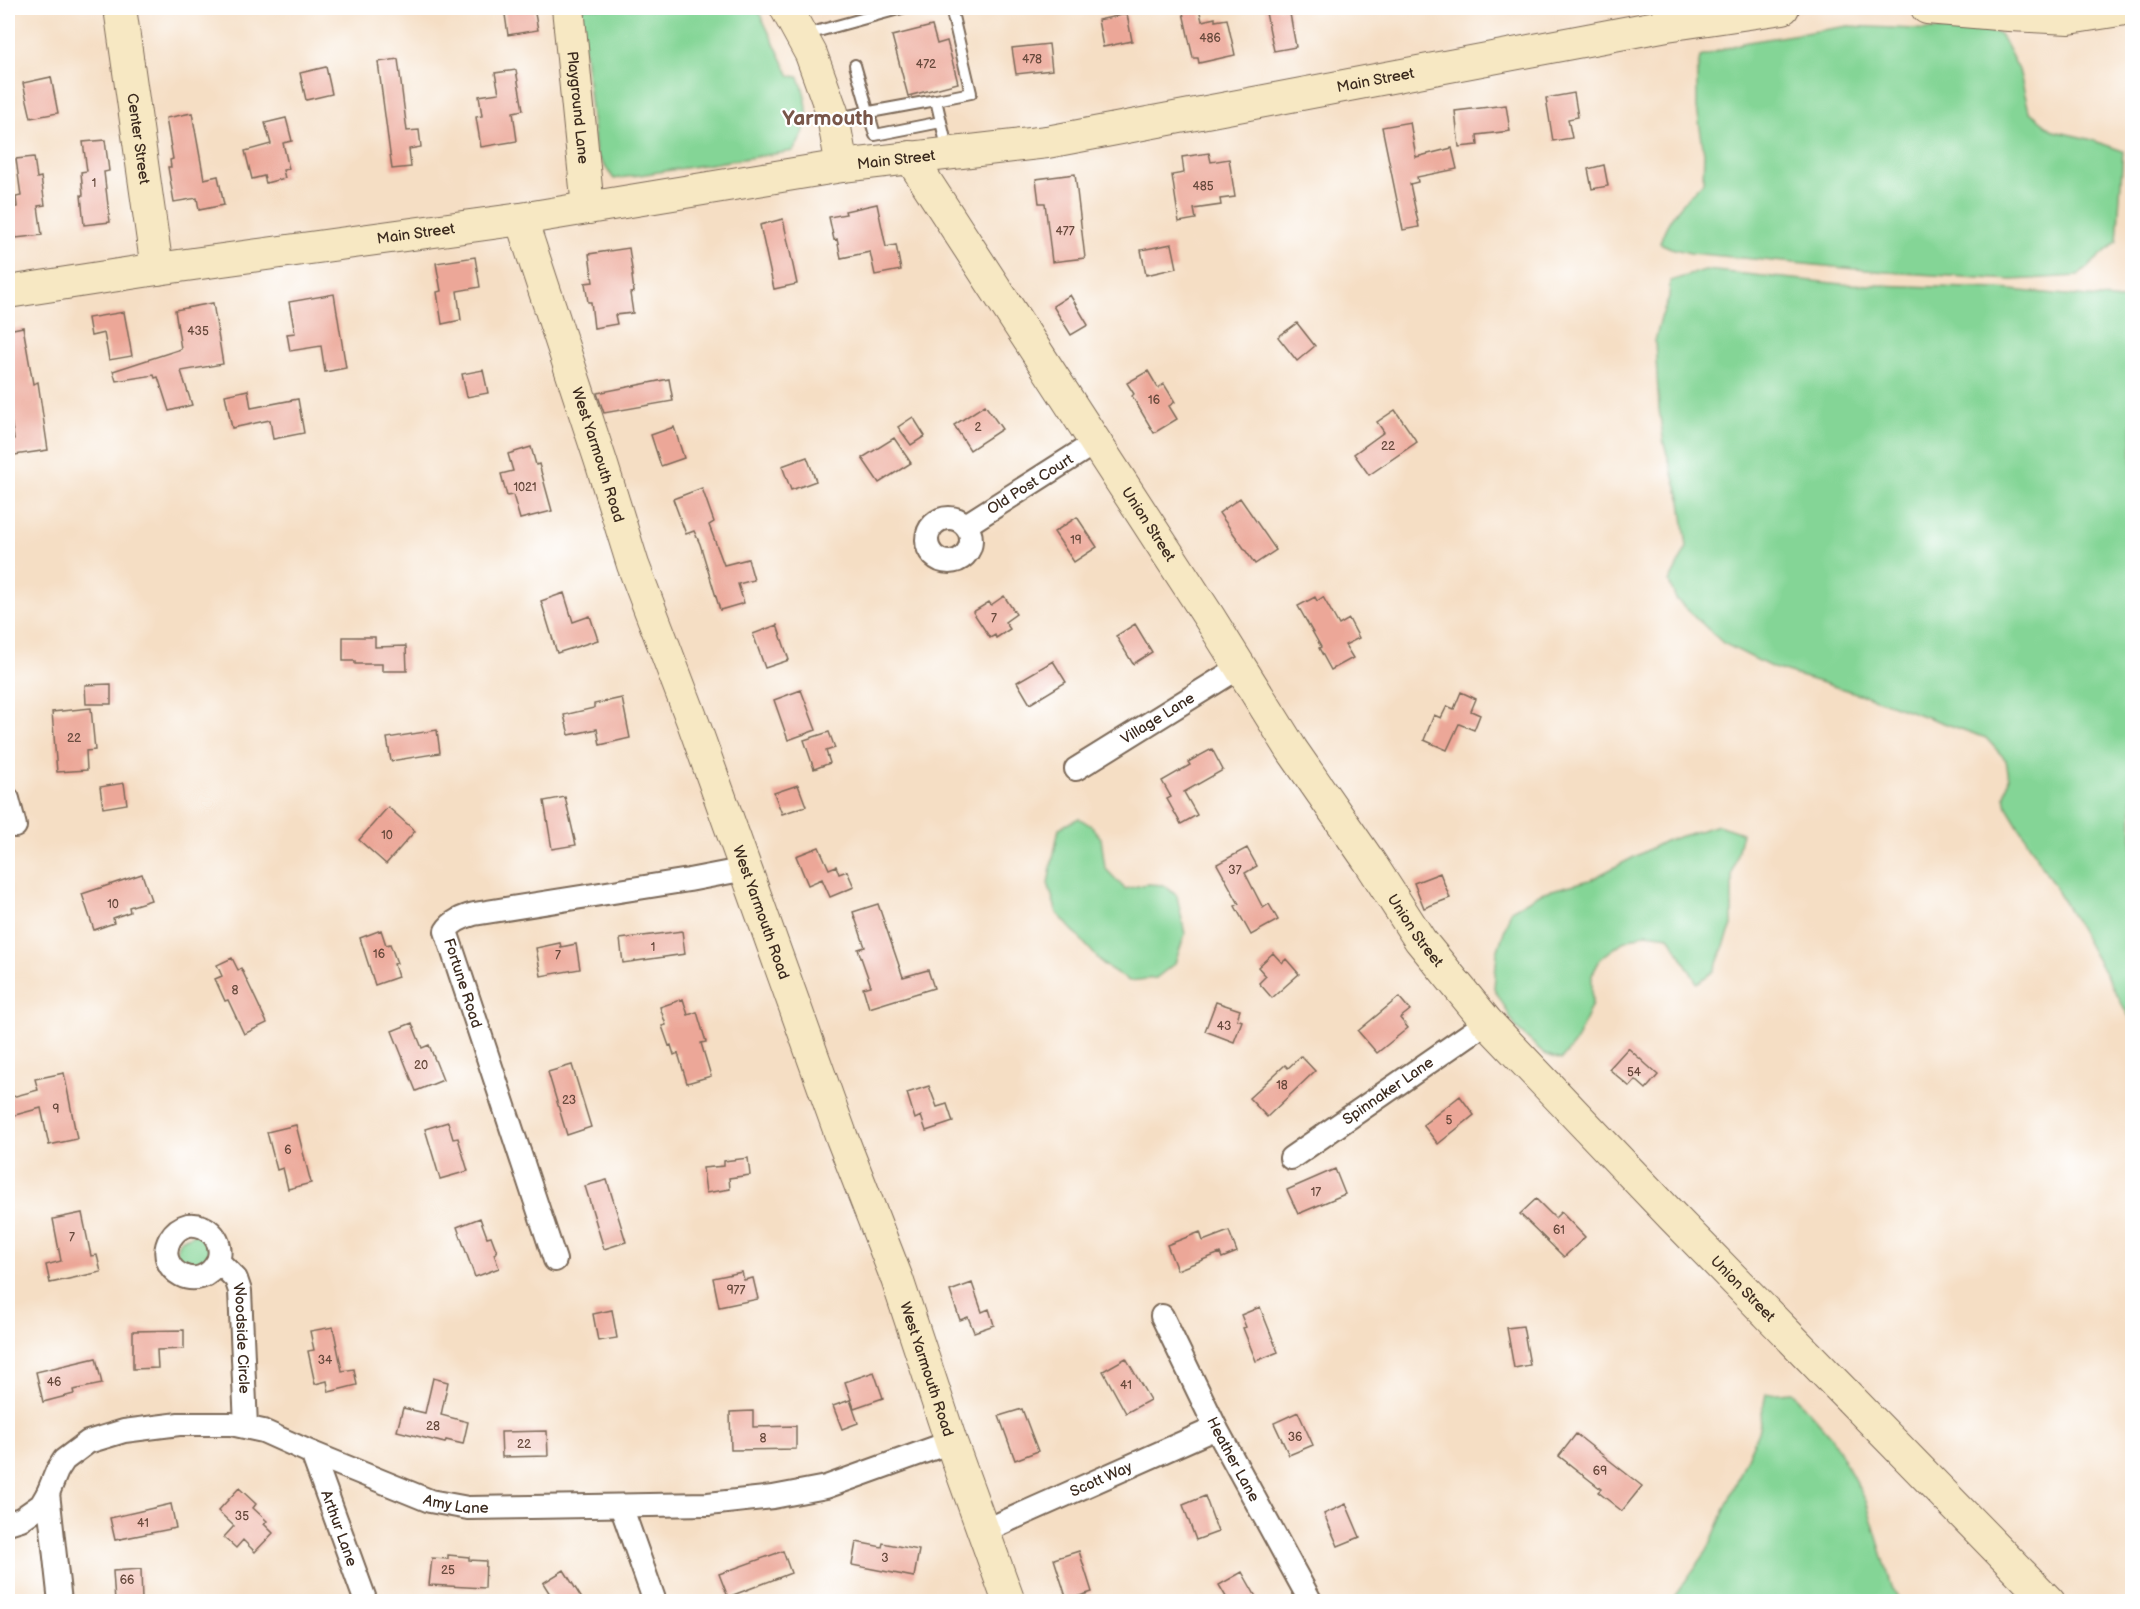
<svg xmlns="http://www.w3.org/2000/svg" width="2140" height="1609" font-family="'Balsamiq Sans',sans-serif">
  <rect width="100%" height="100%" fill="#fff"/>
  <filter id="ink" filterUnits="userSpaceOnUse"><feTurbulence type="fractalNoise" baseFrequency=".0167" numOctaves="2"/><feDisplacementMap in="SourceGraphic" scale="12" xChannelSelector="R" yChannelSelector="G"/><feConvolveMatrix kernelMatrix="1 2 1 2 8 2 1 2 1" color-interpolation-filters="sRGB"/></filter>
  <filter id="wash" filterUnits="userSpaceOnUse"><feTurbulence type="fractalNoise" baseFrequency=".008" numOctaves="4" result="noise"/><feDisplacementMap in="SourceGraphic" scale="24" xChannelSelector="R" yChannelSelector="G"/><feGaussianBlur stdDeviation="1.35" result="paint"/><feColorMatrix in="noise" values="0 0 0 0 0 0 0 0 0 0 0 0 0 0 0 0 0 1.4 0 .05"/><feComposite in="paint" operator="in"/></filter>
  <g filter="url(#wash)">
    <rect width="100%" height="100%" fill="#f5dec4"/>
    <path fill="#84d596" stroke="#60805a" stroke-width="1.5" d="M580 8H757L790 76 799 77C810 106 812 124 793 151L614 179 596 154Z
      M1848 26 1935 30 1976 29 2000 34 2019 70 2029 111 2054 131 2089 139 2123 151 2117 241 2078 276 2012 280 1887 272 1690 253 1671 248 1660 243C1667 217 1684 201 1703 182L1704 153 1697 108V75L1700 57 1742 43Z
      M1705 270 1842 284 2000 289 2132 301V1022L2076 922 2007 807 2005 796 2009 778 2006 760 1986 738 1876 699 1773 668 1723 643 1676 599 1669 582 1687 547 1681 501 1664 444 1659 409 1655 341 1661 318 1669 298 1670 281Z
      M1079 818 1091 826 1101 838 1105 868 1125 889 1147 884 1164 885 1177 896 1185 934 1175 963 1156 978 1129 981 1104 965 1057 913 1048 883 1059 828Z
      M1718 825 1742 833 1732 875V925L1714 971 1697 983 1669 936 1646 933 1623 942 1601 958 1592 975V1004L1575 1043 1561 1060 1545 1054 1517 1029 1494 988 1497 953 1511 910 1541 893 1590 880 1665 841Z
      M195 1234 210 1244 209 1261 193 1270 178 1261C176 1241 176 1241 195 1234Z
      M1792 1392 1830 1435 1866 1501 1893 1590 1899 1601H1671L1707 1551 1758 1432 1766 1394Z"/>
    <g id="blocks">
      <path fill="#eca798" d="M504 8H534L538 30 508 35Z
        M1182 8H1199L1202 21 1215 18V21L1227 19 1235 55 1199 63 1198 58H1193Z
        M1265 8H1289L1296 47 1274 51Z
        M1127 14 1132 41 1103 47 1098 20Z
        M932 26 937 44 947 41 958 83 908 96 892 36Z
        M1049 44 1052 70 1016 74 1012 48Z
        M398 59 407 131 419 130 421 147 409 149 411 167 392 169 378 62Z
        M326 67 332 94 306 100 300 73Z
        M516 70 523 110 513 112 517 141 481 147 476 117 482 116 479 96 499 93 495 73Z
        M51 77 58 113 31 118 23 83Z
        M1574 93 1578 117 1568 119 1572 138 1553 141 1546 98Z
        M1506 105 1510 131 1477 135 1478 145 1459 147 1455 111Z
        M192 113 204 179 218 176 224 205 199 210 197 198 174 202 168 167H171L170 160 173 159 166 118Z
        M286 118 292 141 283 143 289 169 283 170 285 178 266 183 264 176 252 179 245 151 271 144 265 123Z
        M1410 122 1416 157 1452 148 1457 169 1417 177 1418 182 1410 184 1419 227 1403 230 1382 127Z
        M105 140 109 171 104 172 110 222 84 225 81 195H83L81 172 87 171 83 142Z
        M1209 153 1211 162 1229 159 1235 197 1220 199 1221 205 1194 209 1196 219 1179 222 1172 175 1184 173 1182 157Z
        M34 157 37 178 41 177 45 205 38 206 42 235 16 238 12 208 17 207 16 197 21 196 16 159Z
        M1604 165 1608 186 1592 189 1588 169Z
        M1075 174 1085 258 1052 262 1045 203H1039L1036 179Z
        M877 204 886 247 896 245 901 270 875 275 870 252 841 258 837 239 834 240 829 217 846 214 845 211Z
        M783 219 797 284 774 289 760 225Z
        M1172 244 1177 268 1146 275 1141 250Z
        M629 248 633 276H632L634 292 630 293 633 313 615 315 617 324 594 328 591 302H588L585 283 593 282 589 254Z
        M475 257 480 287 457 291 461 320 442 324 437 292 441 291 436 263Z
        M334 294 346 368 325 372 321 346 290 351 287 334 295 333 289 302Z
        M1070 295 1088 325 1071 335 1053 306Z
        M213 303 223 364 181 371 192 405 169 411 158 377 155 378 154 375 116 381 113 371 181 349 175 310Z
        M124 312 132 356 109 360 104 333 91 336 88 318Z
        M1297 323 1315 346 1297 361 1278 337Z
        M23 327 33 384 38 382 48 450 8 456V440L14 439 8 401V330Z
        M483 370 488 393 467 397 462 374Z
        M1148 371 1158 388 1164 384 1175 402 1169 406 1177 419 1154 433 1132 396 1134 394 1127 383Z
        M669 379 673 401 604 413 597 393Z
        M248 390 251 408 298 399 304 433 273 439 270 420 232 428 225 395Z
        M985 405 1002 429 970 450 954 425Z
        M1395 410 1417 442 1369 475 1354 454 1384 432 1377 422Z
        M913 417 925 436 911 445 898 427Z
        M674 427 684 458 661 466 651 435Z
        M894 438 911 463 879 483 862 458Z
        M531 447 536 465 539 464 552 511 520 519 513 495 507 496 501 474 513 471 508 454Z
        M807 457 816 481 791 490 782 466Z
        M702 488 714 522 709 525 724 565 748 559 754 580 738 584 744 603 720 610 700 544 694 531 686 534 673 499Z
        M1240 498 1276 550 1255 564 1219 513Z
        M1077 517 1097 547 1074 562 1054 532Z
        M564 593 573 622 590 616 598 640 557 653 541 601Z
        M1004 596 1016 614 1005 622 1010 629 996 638 995 635 990 638 973 612 989 602 991 605Z
        M1315 597 1317 601 1323 597 1339 625 1349 619 1359 638 1345 645 1353 658 1331 670 1319 648 1321 647 1298 606Z
        M1135 624 1152 652 1133 664 1116 636Z
        M777 625 789 660 765 668 753 634Z
        M343 637H375V647L406 646 407 671H382V664H355V661H343Z
        M1053 661 1066 682 1030 704 1017 682Z
        M111 684V704H86L85 685Z
        M801 690 816 730 788 740 774 700Z
        M1461 692 1476 699 1471 711 1480 715 1474 730 1459 724 1447 750 1424 740 1434 715 1441 718 1447 706 1454 709Z
        M622 698 630 738 600 745 597 729 569 735 564 715 594 708V704Z
        M91 708 95 750 86 751 87 770 57 772 52 712Z
        M437 730 440 753 391 761 387 738Z
        M829 732 835 748 826 751 830 763 814 769 804 740Z
        M1212 749 1223 770 1184 792 1197 815 1181 824 1167 799 1171 797 1162 781 1190 765 1188 762Z
        M124 783 127 804 103 808 100 787Z
        M798 785 806 806 782 814 774 793Z
        M565 797 576 845 552 849 544 801Z
        M388 807 415 831 386 864 359 840Z
        M819 847 829 869 836 866 839 874 847 871 854 887 830 897 822 879 808 885 796 856Z
        M1247 848 1257 866 1245 873 1263 908 1269 904 1278 920 1251 935 1235 906 1239 904 1217 864Z
        M1440 873 1450 898 1424 908 1414 883Z
        M142 874 151 900 129 907 130 912 113 918 114 923 94 930 82 894Z
        M878 904 903 977 928 970 934 988 869 1008 863 988 871 986 858 949 865 947 853 912Z
        M381 930 386 945 390 944 397 963 394 964 398 977 375 985 360 938Z
        M682 931 685 954 623 963 620 939Z
        M560 943 561 947 576 944 580 969 541 976 536 948Z
        M1273 953 1282 963 1286 959 1299 974 1272 998 1259 983 1266 976 1258 967Z
        M232 958 238 970 241 968 267 1023 244 1034 228 1000 225 1001 215 979 222 976 217 965Z
        M1399 997 1410 1010 1400 1018 1408 1028 1377 1053 1358 1031Z
        M683 999 688 1015 697 1012 706 1042 701 1043 711 1076 687 1083 678 1053 674 1055 671 1045 669 1046 662 1026 666 1025 660 1007Z
        M1216 1002 1240 1010 1237 1019 1242 1021 1234 1042 1205 1031Z
        M412 1023 422 1048 429 1045 443 1080 416 1091 392 1031Z
        M1628 1048 1658 1075 1646 1089 1636 1080 1630 1087 1609 1069Z
        M1301 1056 1315 1071 1267 1117 1249 1098 1285 1065 1288 1068Z
        M572 1065 591 1127 567 1135 548 1072Z
        M64 1073 77 1139 49 1145 41 1108 8 1117V1098L38 1090 35 1079Z
        M929 1086 937 1107 947 1104 953 1122 926 1131 921 1116 915 1119 907 1093Z
        M1460 1096 1474 1115 1438 1144 1423 1125Z
        M448 1122 453 1139 458 1138 468 1171 440 1179 425 1129Z
        M296 1125 311 1183 288 1189 283 1168 277 1170 267 1132Z
        M748 1158 750 1175 729 1178 730 1189 706 1193 703 1168 724 1166V1161Z
        M1335 1169 1345 1194 1298 1214 1287 1190Z
        M607 1180 626 1242 604 1249 585 1186Z
        M1536 1199 1555 1218 1561 1212 1585 1237 1564 1257 1520 1214Z
        M82 1213 91 1256 97 1255 101 1272 50 1283 46 1265 61 1261 53 1219Z
        M480 1218 487 1237 491 1236 497 1252 494 1254 499 1268 475 1277 457 1227Z
        M1229 1231 1237 1252 1222 1258 1220 1253 1177 1270 1167 1245 1200 1232 1203 1241Z
        M742 1272 744 1280 753 1278 758 1299 719 1307 713 1278Z
        M972 1283 982 1312 989 1309 994 1325 974 1332 968 1317 960 1320 950 1291Z
        M1260 1307 1278 1352 1256 1361 1243 1328 1246 1327 1241 1315Z
        M612 1310 617 1338 598 1341 593 1314Z
        M1523 1326 1530 1365 1514 1368 1507 1328Z
        M333 1327 342 1371 354 1369 357 1385 329 1392 327 1381 315 1384 308 1351 314 1350 310 1331Z
        M184 1330V1349L157 1350 158 1368 133 1369V1331Z
        M96 1358 102 1384 73 1390 74 1394 43 1402 36 1372Z
        M1126 1358 1150 1400 1126 1413 1103 1371Z
        M874 1372 883 1398 854 1408 845 1382Z
        M433 1378 448 1382 441 1415 468 1422 463 1444 446 1440 445 1443 397 1431 403 1408 425 1413Z
        M850 1400 858 1423 842 1429 833 1406Z
        M1022 1409 1038 1451 1015 1460 999 1416Z
        M753 1411V1427L796 1426V1449L731 1450 730 1412Z
        M1298 1412 1313 1445 1289 1455 1274 1423Z
        M547 1431 548 1456 502 1457 501 1432Z
        M1576 1434 1642 1486 1622 1511 1598 1492 1601 1489 1559 1456Z
        M239 1488 256 1504 253 1508 267 1521 264 1524 273 1533 255 1552 243 1540 236 1548 224 1537 234 1526 218 1511Z
        M1205 1496 1218 1532 1196 1540 1183 1505Z
        M171 1504 176 1528 115 1540 110 1518Z
        M1346 1504 1360 1537 1338 1546 1324 1514Z
        M856 1542 882 1547 883 1543 919 1550 914 1577 852 1565Z
        M783 1551 791 1573 728 1597 719 1574Z
        M1079 1551 1092 1592 1067 1600 1054 1559Z
        M448 1555 469 1557V1560L486 1561 485 1588 429 1585 432 1558 448 1559Z
        M141 1569 142 1602H115L113 1571Z
        M564 1570 584 1602H555L543 1583Z
        M1242 1572 1259 1602H1229L1219 1585Z"/>
    </g>
  </g>
  <g filter="url(#ink)">
    <use href="#blocks" fill-opacity="0" stroke="#7c6958" stroke-width="1.5"/>
    <g fill="none" stroke-linecap="round" stroke-linejoin="round">
      <defs>
        <path id="lane" d="M804 35 902 8
          M855 65 875 135 941 122
          M936 100 971 93 951 8
          M837 118 936 100 948 152"/>
        <g id="street">
          <circle cx="949" cy="540" r="22"/>
          <path id="s1" d="M966 525 1096 442"/>
          <path id="s2" d="M1076 769 1240 667"/>
          <path d="M8 799 15 826"/>
          <path id="s3" d="M1291 1158 1487 1022"/>
          <path d="M555 1260 446 931C452 921 463 917 474 914L689 880 746 869"/>
          <path id="s4" d="M218 1261C225 1242 208 1222 188 1225 180 1227 174 1232 170 1239 153 1270 200 1297 218 1261L236 1279 240 1291 246 1426"/>
          <path id="s5" d="M1162 1316 1216 1428 1311 1602"/>
          <path id="s6" d="M312 1453 366 1602"/>
          <path d="M48 1493 60 1602"/>
          <path d="M621 1506 655 1602"/>
          <path id="s7" d="M8 1523 21 1519 41 1505 48 1493 57 1471 64 1460 88 1442 124 1431 179 1424H231L263 1431 312 1453 430 1501 468 1508 708 1504 773 1497 826 1487 951 1442"/>
          <path id="s8" d="M984 1531 1216 1428"/>
        </g>
        <g id="secondary">
          <path id="s9" d="M120 8 157 269"/>
          <path id="s10" d="M568 8 588 208"/>
          <path d="M786 8 811 54 832 112 842 166"/>
          <path d="M1927 8 2009 15 2069 18 2132 8"/>
          <path id="s11" d="M910 157 1209 617 1292 750 1369 861 1420 940 1487 1022 1672 1216 2049 1602"/>
          <path id="s12" d="M521 219 601 462 633 565 694 725 842 1138 897 1279 951 1442 1009 1602"/>
          <path id="s13" d="M8 292 157 269 521 219 842 166 1047 142 1667 25 1783 8"/>
        </g>
      </defs>
      <use href="#lane" stroke="#7c6958" stroke-width="14"/>
      <use href="#street" stroke="#7c6958" stroke-width="26"/>
      <use href="#secondary" stroke="#7c6958" stroke-width="34"/>
      <use href="#lane" stroke="#fff" stroke-width="10"/>
      <use href="#street" stroke="#fff" stroke-width="22"/>
      <use href="#secondary" stroke="#f7e8c3" stroke-width="32"/>
    </g>
  </g>
  <g text-anchor="middle" stroke-width="4.5" stroke-linejoin="round" paint-order="stroke">
    <g font-size="12" fill="#67493c">
      <text x="1210" y="42">486</text>
      <text x="1032" y="63">478</text>
      <text x="926" y="68">472</text>
      <text x="94" y="187">1</text>
      <text x="1203" y="190">485</text>
      <text x="1065" y="235">477</text>
      <text x="198" y="335">435</text>
      <text x="1154" y="404">16</text>
      <text x="978" y="431">2</text>
      <text x="1388" y="450">22</text>
      <text x="525" y="491">1021</text>
      <text x="1076" y="544">19</text>
      <text x="994" y="622">7</text>
      <text x="74" y="742">22</text>
      <text x="387" y="839">10</text>
      <text x="1235" y="874">37</text>
      <text x="113" y="908">10</text>
      <text x="653" y="951">1</text>
      <text x="379" y="958">16</text>
      <text x="558" y="959">7</text>
      <text x="235" y="994">8</text>
      <text x="1224" y="1030">43</text>
      <text x="421" y="1069">20</text>
      <text x="1634" y="1076">54</text>
      <text x="1282" y="1089">18</text>
      <text x="569" y="1104">23</text>
      <text x="56" y="1113">9</text>
      <text x="1449" y="1124">5</text>
      <text x="288" y="1154">6</text>
      <text x="1316" y="1196">17</text>
      <text x="1559" y="1234">61</text>
      <text x="72" y="1241">7</text>
      <text x="736" y="1294">977</text>
      <text x="325" y="1364">34</text>
      <text x="54" y="1386">46</text>
      <text x="1126" y="1389">41</text>
      <text x="433" y="1430">28</text>
      <text x="1295" y="1441">36</text>
      <text x="763" y="1442">8</text>
      <text x="524" y="1448">22</text>
      <text x="1600" y="1475">69</text>
      <text x="242" y="1520">35</text>
      <text x="143" y="1527">41</text>
      <text x="885" y="1562">3</text>
      <text x="448" y="1574">25</text>
      <text x="127" y="1584">66</text>
    </g>
    <g font-size="15" fill="#3b2a1e" stroke="#fff">
      <text dy="5" stroke="none"><textPath href="#s13" startOffset="1384">Main Street</textPath></text>
      <text dy="5" stroke="none"><textPath href="#s10" startOffset="100">Playground Lane</textPath></text>
      <text dy="5" stroke="none"><textPath href="#s9" startOffset="132">Center Street</textPath></text>
      <text dy="5" stroke="none"><textPath href="#s13" startOffset="898">Main Street</textPath></text>
      <text dy="5" stroke="none"><textPath href="#s13" startOffset="412">Main Street</textPath></text>
      <text dy="5" stroke="none"><textPath href="#s12" startOffset="248">West Yarmouth Road</textPath></text>
      <text dy="5" stroke="none"><textPath href="#s1" startOffset="76">Old Post Court</textPath></text>
      <text dy="5" stroke="none"><textPath href="#s11" startOffset="438">Union Street</textPath></text>
      <text dy="5" stroke="none"><textPath href="#s2" startOffset="96">Village Lane</textPath></text>
      <text dy="5" stroke="none"><textPath href="#s12" startOffset="734">West Yarmouth Road</textPath></text>
      <text dy="5" stroke="none"><textPath href="#s11" startOffset="924">Union Street</textPath></text>
      <text transform="translate(463 983) rotate(72)" y="5">Fortune Road</text>
      <text dy="5" stroke="none"><textPath href="#s3" startOffset="118">Spinnaker Lane</textPath></text>
      <text dy="5" stroke="none"><textPath href="#s11" startOffset="1410">Union Street</textPath></text>
      <text dy="5" stroke="none"><textPath href="#s4" startOffset="252">Woodside Circle</textPath></text>
      <text dy="5" stroke="none"><textPath href="#s12" startOffset="1220">West Yarmouth Road</textPath></text>
      <text dy="5" stroke="none"><textPath href="#s5" startOffset="160">Heather Lane</textPath></text>
      <text dy="5" stroke="none"><textPath href="#s8" startOffset="128">Scott Way</textPath></text>
      <text dy="5" stroke="none"><textPath href="#s7" startOffset="504">Amy Lane</textPath></text>
      <text dy="5" stroke="none"><textPath href="#s6" startOffset="80">Arthur Lane</textPath></text>
    </g>
    <g font-size="21" font-weight="bold" fill="#795649" stroke="#fff">
      <text x="828" y="125">Yarmouth</text>
    </g>
  </g>
  <rect width="2140" height="1609" fill="none" stroke="#fff" stroke-width="30"/>
</svg>
